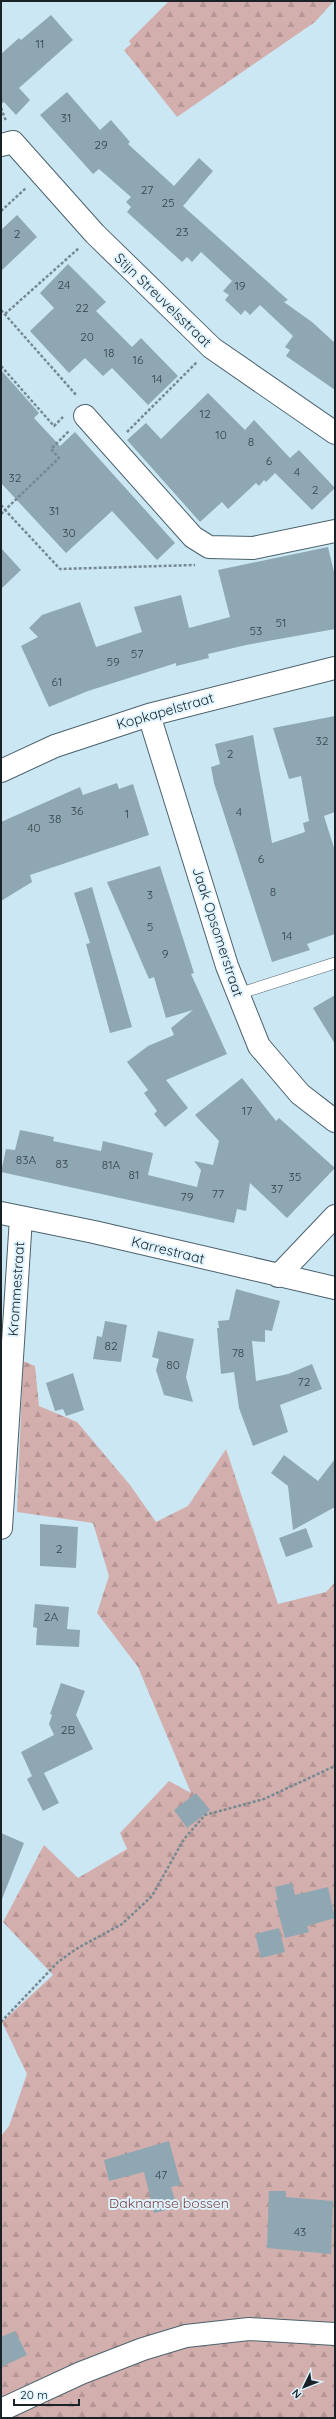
<svg xmlns="http://www.w3.org/2000/svg" width="336" height="2419" font-family="Quicksand,sans-serif">
  <defs>
    <pattern id="forest-firs" width="22" height="20" patternUnits="userSpaceOnUse"><rect width="22" height="20" fill="#d2afad"/><path d="M5 1l3.5 6h-7zM16 11l3.5 6h-7z" fill="#b49695"/></pattern>
  </defs>
  <rect width="100%" height="100%" fill="#cce7f4"/>
  <path fill="url(#forest-firs)" d="M169 1H334L315 22 177 117 124 50 131 44 129 41Z
    M23 1361 35 1366 39 1406 77 1422 130 1485 156 1522 188 1506 226 1449 278 1604 326 1592 335 1582V2418H1V2136L9 2126 27 2074 2 2022 53 1975 3 1922 44 1845 78 1878 127 1849 120 1833 169 1781 191 1793 138 1667 97 1613 109 1576 93 1523 17 1512Z"/>
  <path fill="#8ea7b3" d="M51 15 73 40 19 88 30 100 16 115 4 102 1 104V54L19 38 21 40Z
    M67 92 100 130 111 120 130 142 128 144 174 186 199 158 213 171 183 206 288 300 284 302 312 322 335 343V390L286 356 290 350 285 347 293 336 260 305 250 315 245 310 241 315 225 300 229 295 223 291 232 281 201 252 192 262 187 257 182 262 127 212 131 207 126 202 131 197 99 169 93 174 40 115Z
    M17 215 37 237 1 271V230Z
    M68 264 106 302 96 311 132 347 141 338 178 376 148 405 112 368 103 376 85 358 69 373 30 331 54 308 40 293Z
    M1 370 39 413 34 418 60 446 75 432 175 543 157 560 112 511 66 553 1 483Z
    M208 393 245 430 254 420 290 458 299 450 335 488 312 510 275 473 266 482 264 480 259 486 256 483 228 509 222 502 200 522 127 440 146 423 161 439Z
    M328 547 335 576V629L246 645 208 654 209 658 176 666V663L88 691 49 707 21 646 38 637 29 628 42 615 80 602 96 647 142 632 134 607 181 595 189 628 230 617 218 570Z
    M1 548 21 570 1 589Z
    M335 716V812L324 816 335 851V934L307 944 310 950 272 962 214 783 211 767 220 764 215 744 253 735 272 843 305 832 303 823 309 821 301 776 289 779 273 728Z
    M117 783 119 789 133 784 149 835 30 875 32 882 1 901V822L80 787 83 795Z
    M160 866 194 973 191 974 227 1054 166 1080 188 1108 165 1127 154 1114 157 1111 144 1093 148 1090 127 1062 148 1046 174 1035 171 1028 193 1010 166 1018 154 977 149 979 107 882Z
    M92 887 132 1027 110 1033 86 944 90 943 74 893Z
    M335 995V1044L313 1008Z
    M242 1078 276 1121 279 1118 335 1168 287 1218 250 1183 246 1211 237 1209 234 1223 1 1172 6 1149 15 1150 20 1130 54 1137 53 1141 101 1151 103 1141 153 1153 148 1175 197 1187 201 1170 194 1161 213 1165 219 1141 195 1115Z
    M236 1289 280 1301 272 1331 265 1330V1342L252 1341 256 1381 288 1374 312 1364 322 1389 280 1405 288 1432 253 1446 239 1408 234 1372 221 1374 217 1328H219L218 1321 229 1320Z
    M105 1321 127 1325 121 1362 93 1359 97 1336 102 1337Z
    M158 1331 194 1339 186 1377 193 1402 164 1395 156 1370 159 1359 152 1357Z
    M73 1373 84 1410 66 1416 63 1409 55 1411 46 1383Z
    M284 1455 318 1481 335 1459V1507L293 1530 288 1486 271 1473Z
    M40 1524 78 1527 76 1568 40 1566Z
    M306 1528 313 1547 286 1557 279 1538Z
    M35 1604 69 1607 67 1629 80 1630 79 1647 36 1645 37 1628 33 1627Z
    M61 1683 85 1691 76 1715 93 1749 44 1773 59 1803 43 1811 27 1779 32 1776 21 1752 54 1735 49 1724 52 1715 50 1714Z
    M196 1793 210 1810 187 1828 174 1810Z
    M1 1833 24 1843 2 1899 1 1898Z
    M292 1883 295 1895 328 1887 335 1918 307 1926 309 1932 285 1938 275 1900H278L275 1887Z
    M279 1928 285 1952 261 1958 255 1934Z
    M169 2141 181 2185 171 2187 175 2200 170 2209 154 2213 144 2172 109 2181 104 2160Z
    M269 2191H286V2197L333 2201 331 2254 267 2248Z
    M15 2331 27 2355 1 2367V2337Z"/>
  <g fill="none" stroke-linecap="round" stroke-linejoin="round">
    <defs>
      <path id="lane" d="M238 994 335 963"/>
      <path id="street" d="M1 145 13 142 95 234 212 348 335 433
        M85 416 193 537 209 547 253 548 335 531
        M149 715 227 966 259 1046 300 1094 335 1121
        M1 771 55 746 149 715 335 668
        M1 1213 94 1232 335 1288
        M278 1276 335 1216
        M1 1528 21 1218
        M1 2410 81 2373 143 2349 186 2336 249 2329 335 2334"/>
    </defs>
    <use href="#lane" stroke="#4b626d" stroke-width="12"/>
    <use href="#street" stroke="#4b626d" stroke-width="24"/>
    <path stroke="#768992" stroke-width="2.5" stroke-dasharray="3 2" stroke-linecap="butt" d="M1 108 6 121
      M1 211 26 188
      M1 310 77 396
      M5 314 79 248
      M1 366 54 426 63 417
      M127 432 197 362
      M1 505 5 510 59 458 51 449 69 431
      M1 514 5 510 60 569 195 565
      M1 2022 58 1962 76 1949 122 1924 152 1896 184 1839 205 1815 264 1799 335 1766"/>
    <use href="#lane" stroke="#fff" stroke-width="11"/>
    <use href="#street" stroke="#fff" stroke-width="22"/>
  </g>
  <g text-anchor="middle" stroke-width="4" stroke-linejoin="round" paint-order="stroke">
    <g font-size="12" fill="#36434a">
      <text x="40" y="48">11</text>
      <text x="66" y="122">31</text>
      <text x="101" y="149">29</text>
      <text x="147" y="194">27</text>
      <text x="168" y="207">25</text>
      <text x="182" y="236">23</text>
      <text x="17" y="238">2</text>
      <text x="64" y="289">24</text>
      <text x="240" y="290">19</text>
      <text x="82" y="312">22</text>
      <text x="87" y="341">20</text>
      <text x="109" y="357">18</text>
      <text x="138" y="364">16</text>
      <text x="157" y="383">14</text>
      <text x="205" y="418">12</text>
      <text x="221" y="439">10</text>
      <text x="251" y="446">8</text>
      <text x="269" y="465">6</text>
      <text x="297" y="476">4</text>
      <text x="15" y="482">32</text>
      <text x="315" y="494">2</text>
      <text x="54" y="515">31</text>
      <text x="69" y="537">30</text>
      <text x="281" y="627">51</text>
      <text x="256" y="635">53</text>
      <text x="137" y="658">57</text>
      <text x="113" y="666">59</text>
      <text x="57" y="686">61</text>
      <text x="322" y="745">32</text>
      <text x="230" y="758">2</text>
      <text x="77" y="815">36</text>
      <text x="239" y="816">4</text>
      <text x="127" y="818">1</text>
      <text x="55" y="823">38</text>
      <text x="34" y="832">40</text>
      <text x="261" y="863">6</text>
      <text x="273" y="896">8</text>
      <text x="150" y="899">3</text>
      <text x="150" y="931">5</text>
      <text x="287" y="940">14</text>
      <text x="165" y="958">9</text>
      <text x="247" y="1115">17</text>
      <text x="26" y="1164">83A</text>
      <text x="62" y="1168">83</text>
      <text x="111" y="1169">81A</text>
      <text x="134" y="1179">81</text>
      <text x="295" y="1181">35</text>
      <text x="277" y="1193">37</text>
      <text x="218" y="1198">77</text>
      <text x="187" y="1201">79</text>
      <text x="111" y="1350">82</text>
      <text x="238" y="1357">78</text>
      <text x="173" y="1369">80</text>
      <text x="304" y="1386">72</text>
      <text x="59" y="1553">2</text>
      <text x="51" y="1621">2A</text>
      <text x="68" y="1734">2B</text>
      <text x="161" y="2179">47</text>
      <text x="300" y="2236">43</text>
    </g>
    <g font-size="14" fill="#182227" stroke="#def3fd">
      <text transform="translate(163 300) rotate(44)" y="5">Stijn Streuvelsstraat</text>
      <text transform="translate(165 711) rotate(-16)" y="5">Kopkapelstraat</text>
      <text transform="translate(218 932) rotate(72)" y="5">Jaak Opsomerstraat</text>
      <text transform="translate(168 1250) rotate(14)" y="5">Karrestraat</text>
      <text transform="translate(16 1289) rotate(-86)" y="5">Krommestraat</text>
    </g>
    <g font-size="14" fill="#7d4343" stroke="#def3fd">
      <text x="169" y="2208">Daknamse bossen</text>
    </g>
  </g>
  <rect width="336" height="2419" fill="none" stroke="#182227" stroke-width="4"/>
  <g transform="translate(304 2387) rotate(227)" stroke="#def3fd" stroke-width="3" paint-order="stroke">
  <path d="M0-3L7 15L0 10L-7 15Z" fill="#182227"/>
  <text y="-6" font-size="11" font-weight="bold" text-anchor="middle" fill="#182227">N</text>
  </g>
  <path d="M14 2399v6h65v-6" fill="none" stroke="#182227" stroke-width="2"/>
  <text x="20" y="2399" font-size="12" fill="#182227" stroke="#def3fd" stroke-width="3" paint-order="stroke">20 m</text>
</svg>
